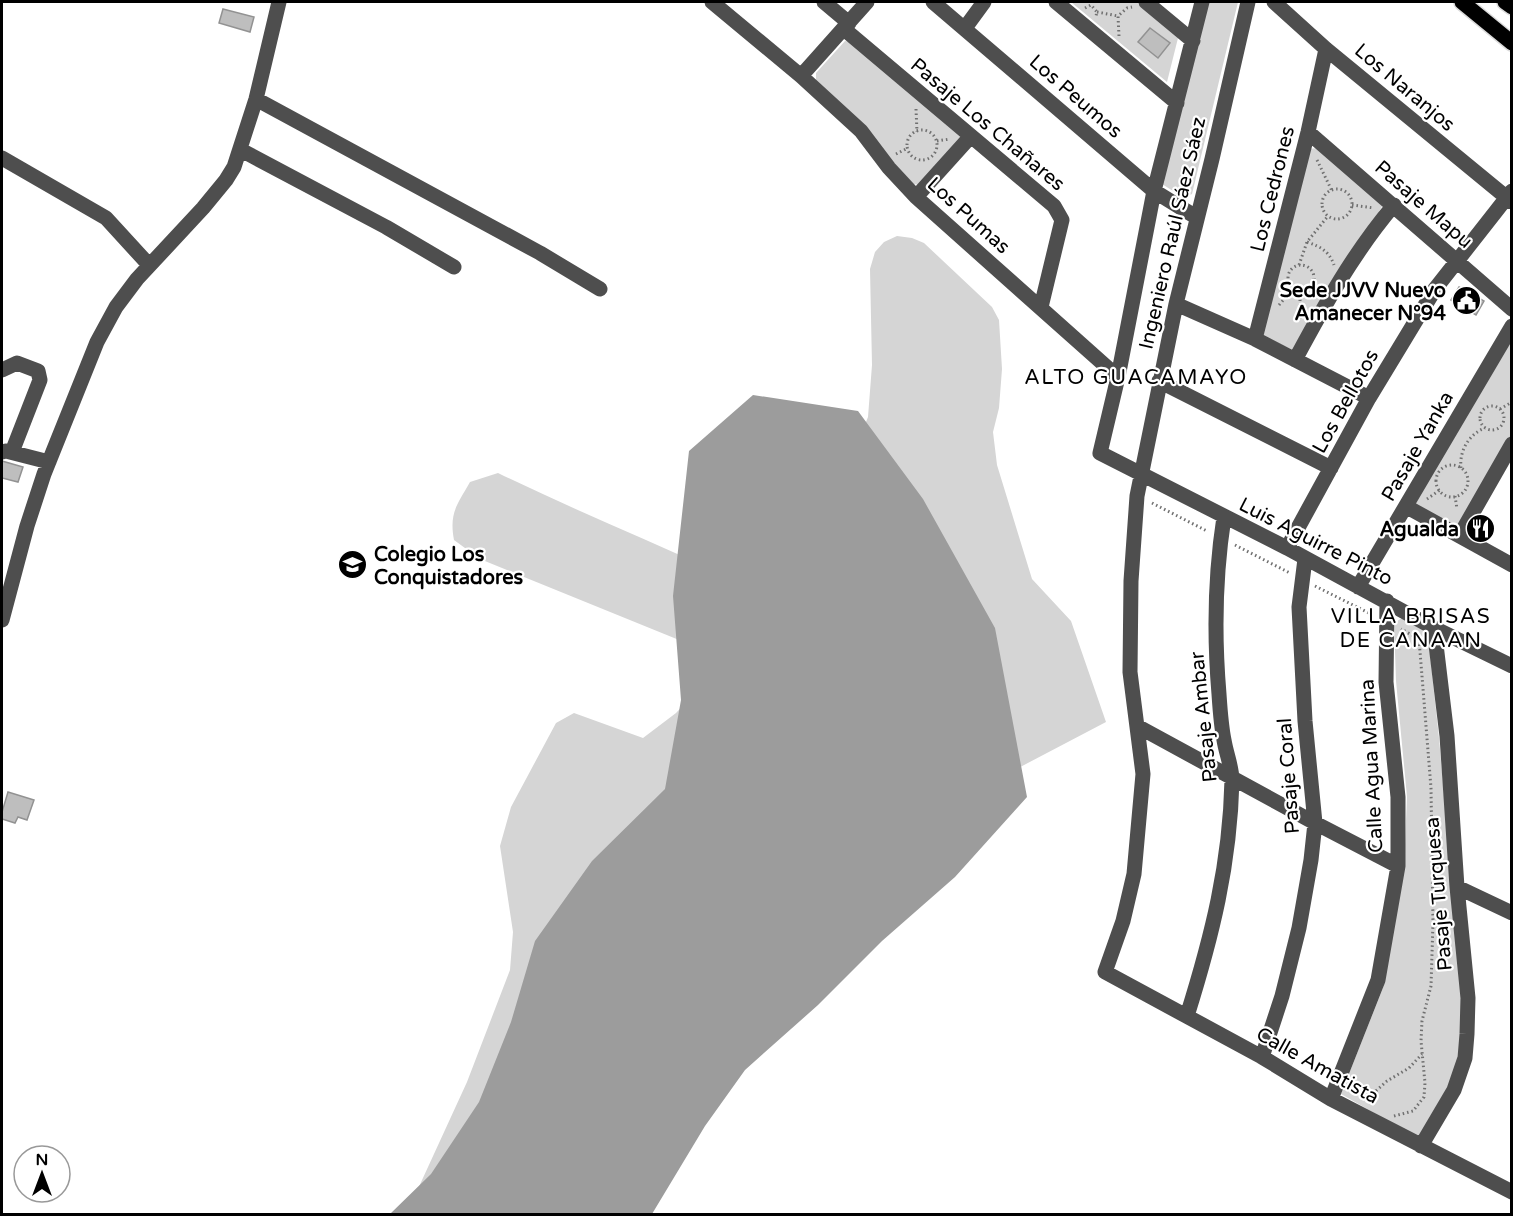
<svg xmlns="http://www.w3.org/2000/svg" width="1513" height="1216" font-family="'Varela Round',sans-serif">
  <rect width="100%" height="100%" fill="#fff"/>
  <path fill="#d5d5d5" d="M1071 2H1138L1179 34 1167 82Z
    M1208 2H1238L1192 194 1184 198 1162 184Z
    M845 41 852 42 961 133 962 140 919 185 914 184 816 82V73Z
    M1319 148 1383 205 1293 350 1261 335 1307 149Z
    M897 236 912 238 924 243 992 307 999 320 1002 369 999 408 993 432 997 465 1032 579 1071 621 1106 722 1005 775 393 1214 417 1191 467 1082 510 970 513 932 500 846 511 807 556 723 574 713 643 738 676 713 693 695 716 655 480 559 454 540C449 513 457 505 470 482L498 473C570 508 643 538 715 571L854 451 868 417 872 365 870 269 875 252 884 242Z
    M1511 335V436L1459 529 1416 505V499Z
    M1402 618 1424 628 1428 636 1439 738 1462 1003V1052L1451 1087 1418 1138 1341 1094 1383 988 1404 868 1407 797 1396 681 1394 623Z"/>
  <path fill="#9c9c9c" d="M753 395 858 411 923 499 995 628 1027 797 955 877 882 941 818 1005 745 1070 705 1126 652 1214H390L431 1174 479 1102 511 1022 535 941 592 861 665 789 681 700 673 596 689 451Z"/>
  <path fill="#bebebe" stroke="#929292" stroke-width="1.5" d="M223 9 254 17 250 32 219 23Z
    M1150 28 1170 43 1158 58 1138 42Z
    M1459 287 1484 301 1476 315 1451 300Z
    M2 461 23 467 18 482 2 478Z
    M8 792 34 800 27 820 18 817 15 823 2 819V812Z"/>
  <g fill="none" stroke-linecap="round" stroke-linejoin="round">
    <defs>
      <path id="major" d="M1462 2 1512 43
        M1505 2 1512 7"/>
    </defs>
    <use href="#major" stroke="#dbdbdb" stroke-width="18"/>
    <path stroke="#707070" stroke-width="3" stroke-dasharray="1.5 3" stroke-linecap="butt" d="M1085 8 1091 5 1097 12 1096 16
      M1097 12 1118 16
      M1119 36 1118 16 1127 8 1132 7
      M916 109 917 132
      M907 145a15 15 0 1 1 30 0a15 15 0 1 1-30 0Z
      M937 141 950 139
      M896 154 908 148
      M1317 160 1332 191
      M1322 204a15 15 0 1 1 30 0a15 15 0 1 1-30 0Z
      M1352 205 1374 208
      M1307 242C1321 247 1329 251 1334 265
      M1299 265 1307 242 1328 216
      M1288 278a13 13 0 1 1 26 0a13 13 0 1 1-26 0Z
      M1279 305 1294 288
      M1300 319V290
      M1480 418a12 12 0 1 1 24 0a12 12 0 1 1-24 0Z
      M1500 409 1512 402
      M1436 481a16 16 0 1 1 32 0a16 16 0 1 1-32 0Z
      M1461 468C1459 451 1469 434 1485 428
      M1455 496 1457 509
      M1427 499 1440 490
      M1152 503 1207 531
      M1235 545 1290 573
      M1315 586 1373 615
      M1366 1100 1387 1081 1409 1068 1422 1054
      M1394 1116 1413 1111 1424 1097 1425 1083 1421 1041 1422 1021 1431 986 1433 922 1431 788 1419 639 1401 629"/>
    <path stroke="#4e4e4e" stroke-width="15" d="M712 2 801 76 861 131 889 168 916 197 1118 377
      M824 2 849 23
      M933 2 1154 191 1196 217
      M1056 2 1177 103
      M1146 2 1193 41
      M1202 2 1154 191 1118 377 1100 453 1287 548 1434 628 1512 666
      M1248 2 1212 159 1176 304 1137 496 1131 581 1130 672 1143 774 1134 874 1123 921 1105 972 1262 1057 1331 1099 1512 1192
      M1274 2 1326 49 1512 202
      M965 28 984 2
      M844 29 1054 206 1062 220 1041 307
      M801 76 867 2
      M256 99 540 253 600 289
      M1308 132 1512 309
      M241 150 386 227 454 267
      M2 158 106 218 149 265
      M916 197 971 136
      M1176 304 1255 339 1369 398
      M1255 339 1308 132 1326 49
      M1295 360C1324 306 1354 252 1394 205
      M2 370 17 363 38 371 40 380 12 452
      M1159 381 1331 468
      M2 452 6 451 49 462
      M1407 507 1512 565
      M1460 535 1512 444
      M1287 548 1369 398 1435 289 1512 191
      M1358 587 1512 326
      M2 620 27 526 44 474 97 342 116 307 137 279 203 208 226 180 234 167 256 99 279 2
      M1137 726 1315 823 1398 866
      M1457 887 1512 913
      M1187 1016C1212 936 1230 865 1232 780 1232 767 1226 753 1224 740 1221 725 1220 709 1219 694 1214 635 1215 575 1224 517
      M1262 1057 1282 996 1299 928 1311 860 1315 823 1305 721 1299 607 1305 559
      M1331 1099 1378 980 1398 866V797L1386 682 1387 601
      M1421 1146 1454 1090 1465 1058 1467 1034 1468 998 1457 887 1447 736 1434 628"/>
    <use href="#major" stroke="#000" stroke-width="15"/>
  </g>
  <defs>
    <symbol id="civic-disc" viewBox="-11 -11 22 22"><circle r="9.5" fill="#000" stroke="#fff"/><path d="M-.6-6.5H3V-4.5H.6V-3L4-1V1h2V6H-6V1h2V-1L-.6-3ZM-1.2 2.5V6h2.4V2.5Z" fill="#fff"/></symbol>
    <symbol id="restaurant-disc" viewBox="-11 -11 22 22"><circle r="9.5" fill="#000" stroke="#fff"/><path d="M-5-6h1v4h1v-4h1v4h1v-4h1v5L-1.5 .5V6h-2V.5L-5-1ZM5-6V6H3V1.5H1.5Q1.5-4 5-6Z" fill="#fff"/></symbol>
    <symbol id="school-disc" viewBox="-11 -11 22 22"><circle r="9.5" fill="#000" stroke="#fff"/><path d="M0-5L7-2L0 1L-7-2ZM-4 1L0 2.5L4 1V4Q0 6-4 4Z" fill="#fff"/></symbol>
  </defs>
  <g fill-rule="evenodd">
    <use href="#civic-disc" x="1450" y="284" width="33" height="33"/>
    <use href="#restaurant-disc" x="1464" y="512" width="33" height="33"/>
    <use href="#school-disc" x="336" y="548" width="33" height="33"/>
  </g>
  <g text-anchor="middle" stroke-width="4.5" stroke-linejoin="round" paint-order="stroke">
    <g font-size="20" fill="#000" stroke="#fff">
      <text transform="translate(1405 87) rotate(40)" y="7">Los Naranjos</text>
      <text transform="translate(1076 96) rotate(41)" y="7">Los Peumos</text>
      <text transform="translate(988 124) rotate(40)" y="7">Pasaje Los Chañares</text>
      <text transform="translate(1272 189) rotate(-76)" y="7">Los Cedrones</text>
      <text transform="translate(1424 204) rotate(41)" y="7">Pasaje Mapu</text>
      <text transform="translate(969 215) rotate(42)" y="7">Los Pumas</text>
      <text transform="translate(1172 233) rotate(-77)" y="7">Ingeniero Raúl Sáez Sáez</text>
      <text transform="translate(1345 401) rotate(-61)" y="7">Los Bellotos</text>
      <text transform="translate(1417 446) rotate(-60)" y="7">Pasaje Yanka</text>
      <text transform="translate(1316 541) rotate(27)" y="7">Luis Aguirre Pinto</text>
      <text transform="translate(1203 717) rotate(-96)" y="7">Pasaje Ambar</text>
      <text transform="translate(1371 766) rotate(-93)" y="7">Calle Agua Marina</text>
      <text transform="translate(1288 776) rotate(-94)" y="7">Pasaje Coral</text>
      <text transform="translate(1438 894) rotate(-95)" y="7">Pasaje Turquesa</text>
      <text transform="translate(1318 1065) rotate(29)" y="7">Calle Amatista</text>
    </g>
    <g font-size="20" font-weight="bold" fill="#000" stroke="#fff" text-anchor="end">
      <text x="1446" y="297">Sede JJVV Nuevo<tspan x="1446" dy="23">Amanecer N°94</tspan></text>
      <text x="1459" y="536">Agualda</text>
      <text x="374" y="561" text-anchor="start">Colegio Los<tspan x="374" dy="23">Conquistadores</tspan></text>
    </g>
    <g font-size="21" letter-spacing="1.5" fill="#000" stroke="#fff">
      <text x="1136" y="384">ALTO GUACAMAYO</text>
      <text x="1411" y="623">VILLA BRISAS<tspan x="1411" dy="24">DE CANAAN</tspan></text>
    </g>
  </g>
  <rect width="1513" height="1216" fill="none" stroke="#000000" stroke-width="6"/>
  <g transform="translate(42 1174)"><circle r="28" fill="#ffffff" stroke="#999999" stroke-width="1.5"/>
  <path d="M0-4.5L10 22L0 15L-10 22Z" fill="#000000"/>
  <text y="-9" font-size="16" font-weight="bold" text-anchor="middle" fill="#000000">N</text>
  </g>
</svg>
